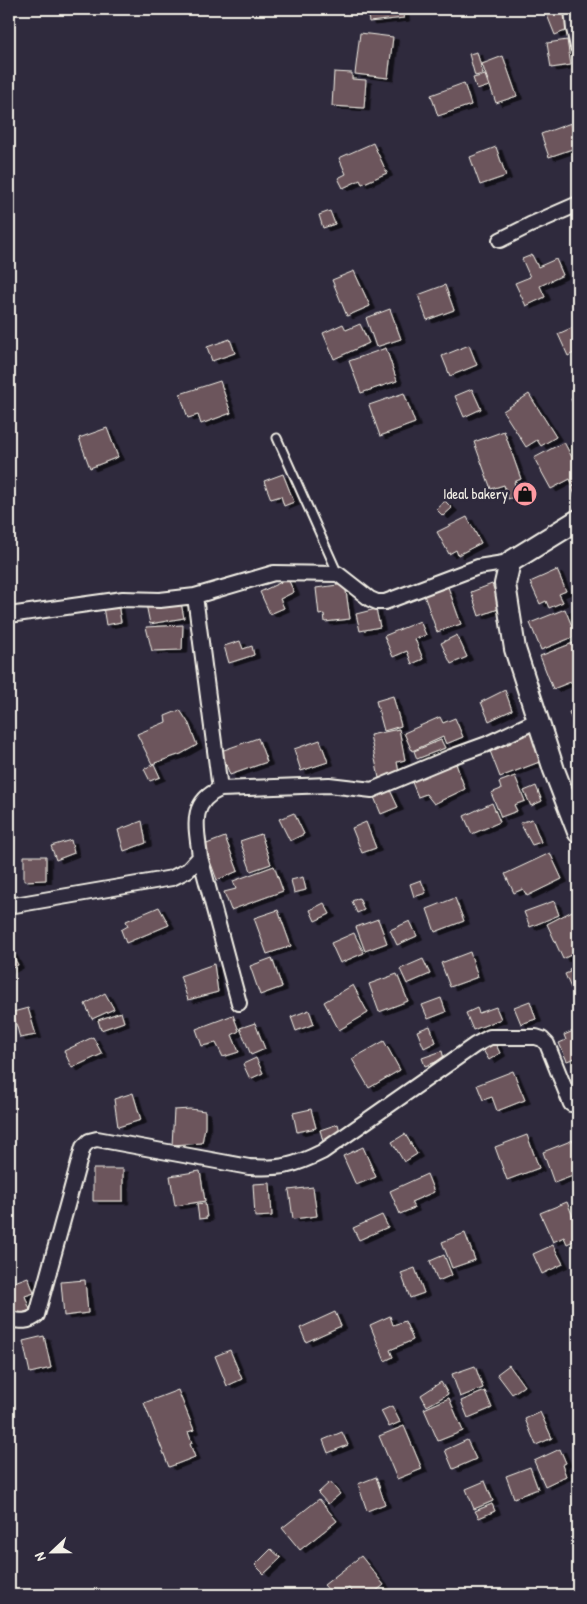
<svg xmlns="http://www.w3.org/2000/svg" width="587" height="1604" font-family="'Patrick Hand',sans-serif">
  <defs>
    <filter id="shadow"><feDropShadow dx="5.5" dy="3" stdDeviation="0" flood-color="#0009"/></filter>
  </defs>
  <rect width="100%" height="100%" fill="#2f2a3d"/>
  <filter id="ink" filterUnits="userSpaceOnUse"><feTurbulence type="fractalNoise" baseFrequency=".02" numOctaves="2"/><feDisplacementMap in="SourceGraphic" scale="10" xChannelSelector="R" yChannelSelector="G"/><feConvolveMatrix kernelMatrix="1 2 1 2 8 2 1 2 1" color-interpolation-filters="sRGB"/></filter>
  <g filter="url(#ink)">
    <path fill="#6c555b" stroke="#f4f1e8" filter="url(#shadow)" d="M367 9H403L404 18 369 22Z
      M564 9H566L573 28 555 35 547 15Z
      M360 33 393 37 388 78 355 74Z
      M567 40 571 65 551 68 547 43Z
      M477 52 483 74 475 76 469 54Z
      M503 56 517 96 496 103 482 64Z
      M334 72 352 73V79L366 80 364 108 332 106Z
      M485 75 489 86 477 90 473 78Z
      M464 83 471 105 438 116 431 95Z
      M571 123 578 143V147L549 157 541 134Z
      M373 143 387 173 362 184 360 180 343 188 338 178 346 174 339 158Z
      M496 147 506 176 480 185 470 157Z
      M330 211 335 224 323 228 319 215Z
      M532 255 538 267 556 259 563 275 540 286 545 297 526 306 515 283 530 277 522 259Z
      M354 271 370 306 347 316 332 280Z
      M445 285 454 310 427 320 418 295Z
      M390 309 401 339 376 347 366 318Z
      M343 324 346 330 360 324 369 343 334 359 323 333Z
      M578 325V351L568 356 558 334Z
      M230 339 235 353 212 361 207 347Z
      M469 345 477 365 450 376 442 356Z
      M386 348 397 381 361 393 349 361Z
      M220 381 231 413 201 424 198 415 188 418 180 394Z
      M472 389 481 409 464 417 455 396Z
      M404 393 415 423 380 436 369 405Z
      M529 394 556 437 541 446 537 440 526 447 503 411Z
      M578 396V415L571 399Z
      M107 428 118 457 90 468 79 438Z
      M504 431 521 479 514 482 519 495 508 499 504 485 491 489 474 442Z
      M564 442 578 469V482L573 485 570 479 551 489 534 458Z
      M283 474 294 502 284 506 281 496 271 499 264 481Z
      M578 485V501H577L572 487Z
      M445 501 452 508 443 516 436 509Z
      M467 517 481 543 458 555 456 550 449 554 437 532Z
      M557 570 566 591 559 594 563 602 549 608 546 601 540 604 530 582Z
      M288 579 294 592 280 599 284 608 270 614 260 592Z
      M345 584 350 619 325 622 324 614 319 615 316 588Z
      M492 584 501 608 479 616 471 592Z
      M448 587 461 624 437 632 424 595Z
      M180 598 184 618 150 624 146 604Z
      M118 604 121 622 106 625 103 607Z
      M376 609 380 627 360 631 356 614Z
      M565 609 576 636 541 650 530 623Z
      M420 621 426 635 415 639 423 659 412 664 407 651 393 657 384 636Z
      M183 625 182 650 152 651 146 627Z
      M457 635 467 657 451 664 441 643Z
      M240 641 243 649 252 646 254 655 229 663 224 646Z
      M573 643 578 655V679L553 689 540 656Z
      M505 690 512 710 489 721 481 702Z
      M393 696 401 726 384 731 376 701Z
      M578 709V738L569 712Z
      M180 710 189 724 197 745 181 754 152 764 137 734 166 722 165 716Z
      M440 717 443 723 455 718 463 737 446 744 443 737 412 751 404 733Z
      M399 729 405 760 397 762 399 773 379 778 370 735Z
      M531 730 542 761 500 777 490 751 511 743 509 739Z
      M258 738 267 762 230 775 221 751Z
      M320 740 328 762 301 771 294 749Z
      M441 740 445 748 417 759 414 751Z
      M455 761 465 789 434 804 426 794 418 797 411 780Z
      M154 764 160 777 150 781 144 769Z
      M515 776 525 801 514 805 517 811 501 817 491 793 501 789 499 782Z
      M536 786 542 801 531 806 524 791Z
      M390 790 398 807 381 814 374 797Z
      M492 803 500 822 472 834 464 816Z
      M294 813 304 834 290 841 279 819Z
      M532 819 541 842 532 845 520 823Z
      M142 821 146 843 124 851 118 830Z
      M366 822 376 848 362 853 352 828Z
      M261 834 271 864 251 871 240 841Z
      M225 837 238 871 217 880 204 845Z
      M71 840 74 853 56 860 51 846Z
      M550 853 562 879 527 896 523 889 514 893 505 874Z
      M24 856H46V880L24 881Z
      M274 866 283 891 231 910 224 892 236 889 233 881Z
      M303 877 306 890 294 893 291 880Z
      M421 880 426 893 414 897 410 884Z
      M359 898 364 910 357 913 352 901Z
      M455 898 464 921 435 932 427 909Z
      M554 901 559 915 530 927 524 912Z
      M324 903 330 914 315 921 310 910Z
      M159 907 169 925 126 943 121 930 128 926 126 921Z
      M578 908V951L563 959 547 924Z
      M278 910 291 946 267 954 254 918Z
      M378 919 387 943 365 951 356 927Z
      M410 921 417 936 397 945 390 930Z
      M354 933 364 953 340 963 331 943Z
      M11 952 18 965 9 970V953Z
      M470 952 478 977 450 987 441 963Z
      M272 958 282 987 260 995 250 966Z
      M423 959 430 974 407 984 400 969Z
      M214 964 218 992 188 1000 180 976Z
      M578 965V999L576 1000 565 974 570 972 569 969Z
      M397 974 408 1001 379 1012 369 984Z
      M353 985 368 1013 339 1030 324 1002Z
      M105 993 114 1009 92 1019 85 1004Z
      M441 998 446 1012 428 1019 422 1005Z
      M530 1001 536 1019 521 1024 514 1007Z
      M496 1007 501 1019 473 1030 466 1013 477 1008 479 1013Z
      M28 1008 36 1035 20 1038 13 1012Z
      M309 1010 314 1024 296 1031 291 1017Z
      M121 1012 124 1022 101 1030 98 1020Z
      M233 1015 239 1031 232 1035 239 1052 223 1057 216 1043 202 1046 196 1029Z
      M255 1023 265 1049 251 1055 240 1028Z
      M430 1026 436 1042 424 1048 417 1031Z
      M578 1029V1065L575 1058 567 1061 559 1043 566 1040 564 1035Z
      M93 1037 102 1054 72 1068 64 1051Z
      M384 1041 400 1070 369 1088 352 1059Z
      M495 1043 500 1053 489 1060 483 1050Z
      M442 1051 444 1059 425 1066 422 1058Z
      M256 1058 263 1073 250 1079 243 1064Z
      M513 1071 525 1100 497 1111 492 1097 483 1100 477 1085Z
      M133 1093 141 1120 118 1127 114 1099Z
      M190 1109 205 1111V1127L202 1143 172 1145 174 1110Z
      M311 1109 316 1128 297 1132 293 1113Z
      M338 1124 341 1135 323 1141 320 1130Z
      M405 1134 417 1154 404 1162 392 1142Z
      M527 1135 539 1168 507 1180 495 1147Z
      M573 1140 578 1156V1174L554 1183 543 1152Z
      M363 1147 376 1177 356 1185 343 1156Z
      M93 1169H123V1201H93Z
      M200 1171 205 1201 175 1206 170 1176Z
      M427 1174 434 1192 411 1202 414 1208 400 1214 390 1191Z
      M270 1183 272 1216 255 1217 253 1184Z
      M313 1187 317 1216 293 1219 289 1190Z
      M567 1202 578 1229V1239L567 1244 564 1237 553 1242 540 1213Z
      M205 1203 207 1218 199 1219 197 1204Z
      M382 1215 388 1227 359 1240 353 1228Z
      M465 1233 475 1260 452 1268 442 1242Z
      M553 1245 563 1264 542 1274 533 1254Z
      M444 1255 452 1275 438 1281 430 1261Z
      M415 1268 424 1293 410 1298 401 1273Z
      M28 1277 34 1293 25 1296 30 1310 14 1316 9 1302V1284Z
      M85 1280 88 1313 64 1316 61 1282Z
      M335 1312 341 1326 306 1342 300 1328Z
      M390 1316 393 1325 405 1321 413 1340 390 1350 393 1357 385 1361 370 1325Z
      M44 1336 51 1368 30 1373 23 1341Z
      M230 1350 242 1379 227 1386 215 1356Z
      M509 1365 524 1386 512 1394 497 1374Z
      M475 1366 483 1388 460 1397 452 1374Z
      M441 1382 448 1394 427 1406 421 1395Z
      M178 1390 194 1430 188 1432 192 1443 190 1444 195 1457 169 1467 144 1403Z
      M485 1391 492 1408 468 1418 461 1401Z
      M449 1398 463 1431 438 1441 424 1409Z
      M392 1406 400 1422 389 1427 381 1411Z
      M540 1412 552 1438 536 1445 525 1419Z
      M404 1426 422 1469 397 1479 379 1436Z
      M342 1432 348 1445 328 1453 323 1440Z
      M467 1440 476 1459 453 1469 445 1450Z
      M560 1449 566 1463 562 1465 566 1476 545 1486 534 1461Z
      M530 1467 538 1489 514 1498 506 1476Z
      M376 1477 385 1504 367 1511 358 1484Z
      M485 1481 493 1501 474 1509 466 1489Z
      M330 1482 340 1494 328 1504 318 1493Z
      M319 1499 337 1521 300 1550 282 1528Z
      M492 1504 495 1511 479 1518 475 1511Z
      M271 1549 281 1558 264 1574 255 1565Z
      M361 1556 384 1585 371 1595H354L349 1588 340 1595H333L324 1585Z"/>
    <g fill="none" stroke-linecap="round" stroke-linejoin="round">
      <defs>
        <path id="lane" d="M277 438 338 574"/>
        <path id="street" d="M572 9 574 29 578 47
          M500 240 530 225 578 204
          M195 596 220 789
          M9 615 123 599 160 600 195 596 274 573 338 574 370 599 377 602H385L478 567 510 562
          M200 857 239 1003
          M9 906 172 878 188 870 200 857C197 829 188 803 220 789L329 785 372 790 451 757 487 744 538 720
          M9 1319C20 1321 28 1323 37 1315L83 1147 89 1141 97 1139 249 1167C280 1169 294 1166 322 1152L475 1045 490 1037H536L542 1039 547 1044 571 1104 578 1101"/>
        <path id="secondary" d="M578 520 510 562 505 584 515 649 554 770 578 832"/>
      </defs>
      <use href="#lane" stroke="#f4f1e8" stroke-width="11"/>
      <use href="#street" stroke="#f4f1e8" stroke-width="18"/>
      <use href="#secondary" stroke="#f4f1e8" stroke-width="24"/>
      <use href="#lane" stroke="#2f2a3d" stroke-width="7"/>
      <use href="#street" stroke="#2f2a3d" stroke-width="14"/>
      <use href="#secondary" stroke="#2f2a3d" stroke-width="20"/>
    </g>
  </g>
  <defs>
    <symbol id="shop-disc" viewBox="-11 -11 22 22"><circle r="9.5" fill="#ff9aa2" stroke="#2f2a3d"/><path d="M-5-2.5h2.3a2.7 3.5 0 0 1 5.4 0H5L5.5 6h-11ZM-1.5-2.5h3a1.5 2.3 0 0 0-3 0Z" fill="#111"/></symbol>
  </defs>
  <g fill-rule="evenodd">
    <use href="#shop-disc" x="511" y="480" width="28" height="28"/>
  </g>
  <g text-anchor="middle" stroke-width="5" stroke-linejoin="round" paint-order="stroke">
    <g font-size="15" fill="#f4f1e8" stroke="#2f2a3d" text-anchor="end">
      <text x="508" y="499">Ideal bakery</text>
    </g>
  </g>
  <rect width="587" height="1604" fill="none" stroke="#2f2a3d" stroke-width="30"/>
  <rect x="15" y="15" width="557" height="1574" fill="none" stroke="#f4f1e8" stroke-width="2" filter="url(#ink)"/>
  <g transform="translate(52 1552) rotate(248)" stroke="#2f2a3d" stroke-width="4" paint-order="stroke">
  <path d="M0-4L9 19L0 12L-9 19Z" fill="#f4f1e8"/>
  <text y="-8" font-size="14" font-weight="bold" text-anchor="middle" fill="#f4f1e8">N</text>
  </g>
</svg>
